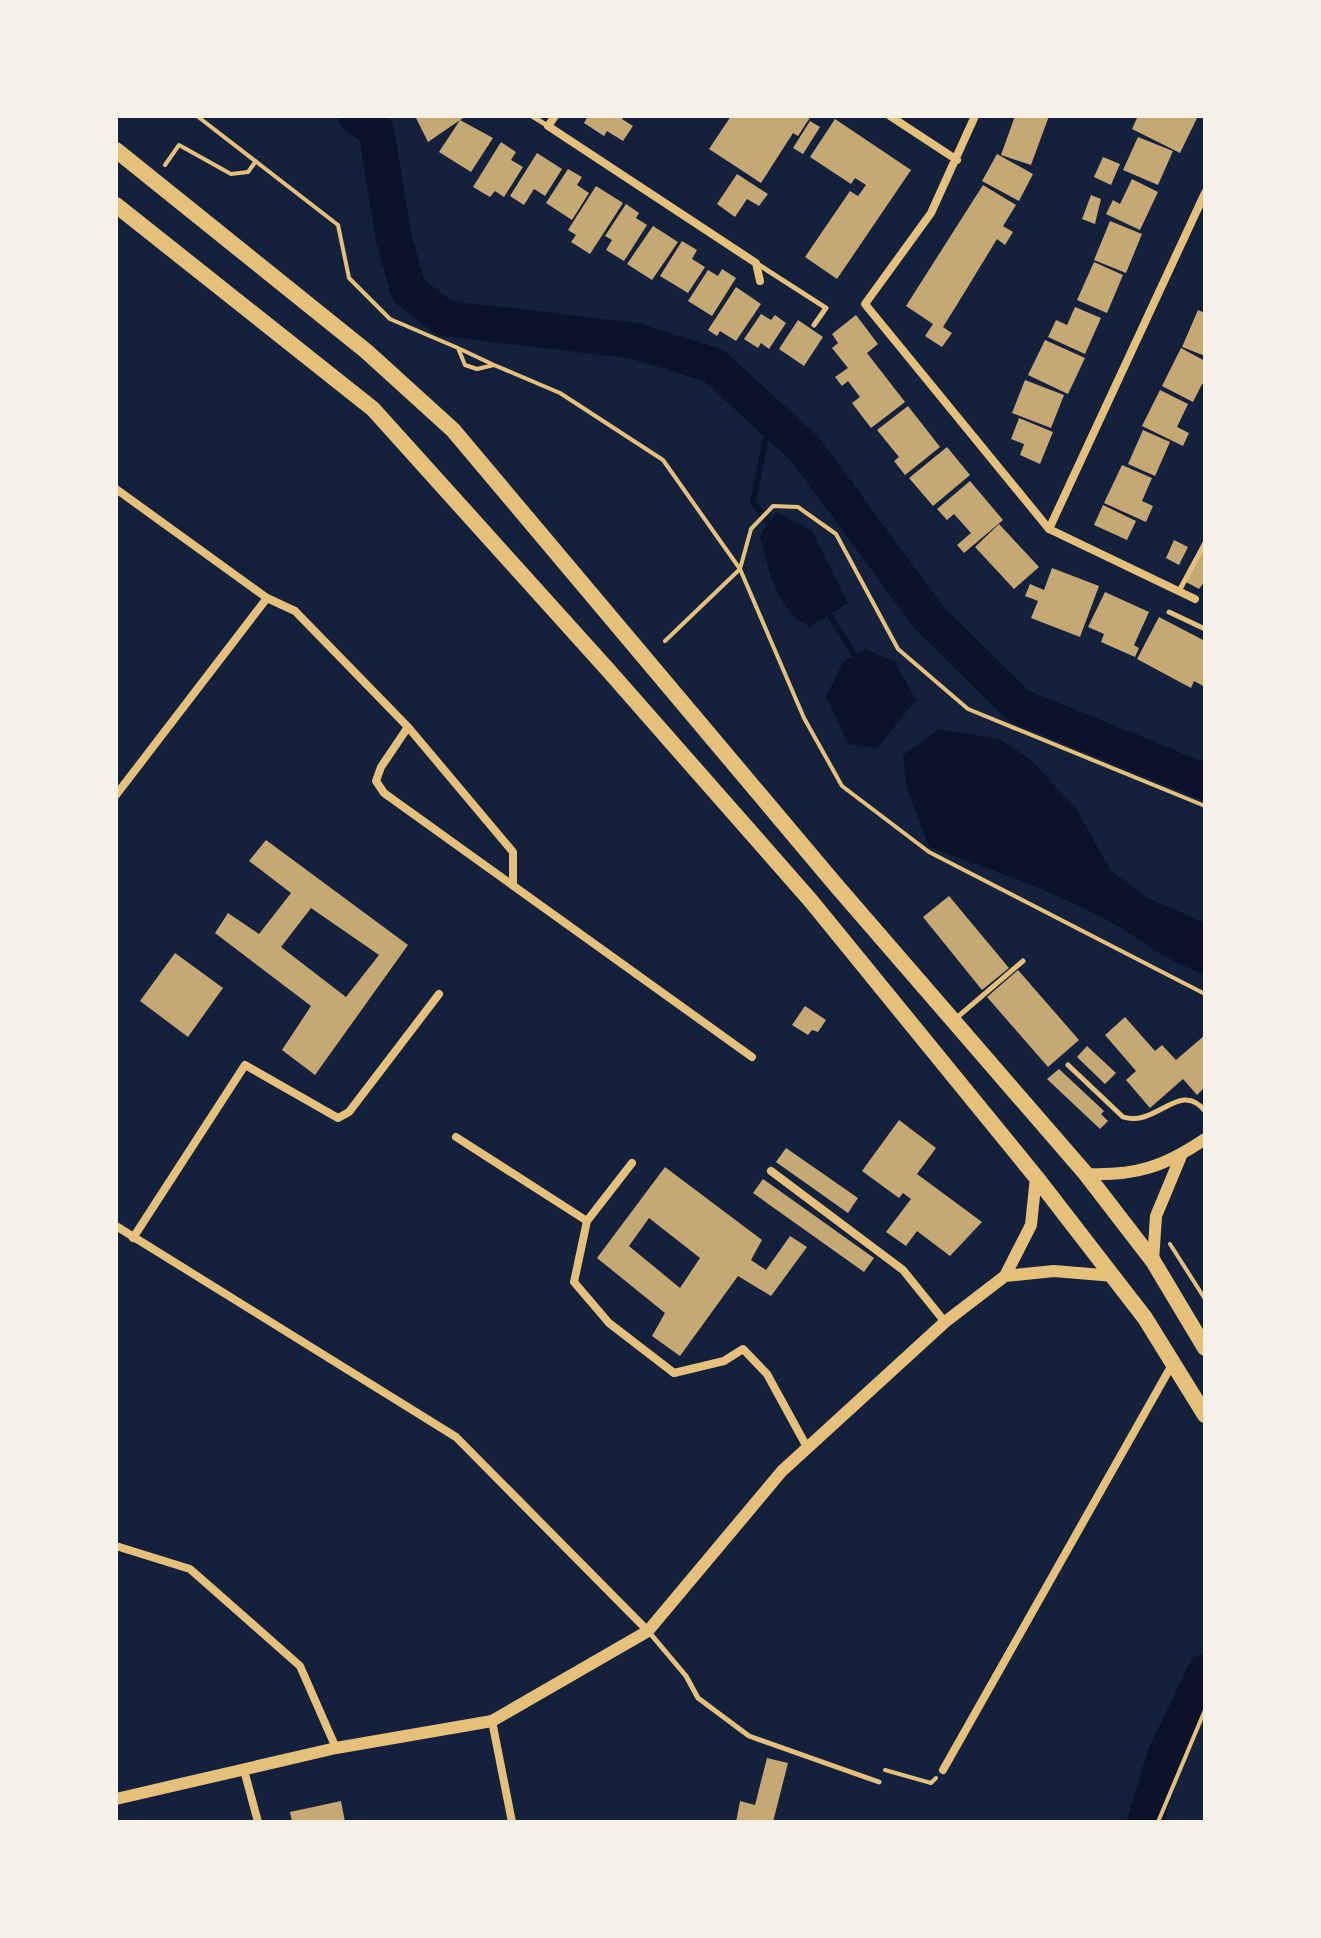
<svg xmlns="http://www.w3.org/2000/svg" width="1321" height="1938" font-family="'DejaVu Sans',sans-serif">
  <rect width="100%" height="100%" fill="#14213d"/>
  <path fill="#0b132b" d="M777 512 812 531 848 603 810 627C775 608 769 571 760 536Z
    M866 649 895 662 916 700 877 748 849 745 826 697 843 662Z
    M939 729 1000 739 1030 759 1077 810 1111 871 1146 897 1205 923V974C1169 964 1140 938 1107 920 1051 890 989 869 929 847L906 786 903 755Z"/>
  <g fill="none" stroke-linecap="round" stroke-linejoin="round">
    <path stroke="#0b132b" stroke-width="6" d="M770 417 753 502 771 526
      M826 609 855 656"/>
    <path stroke="#0b132b" stroke-width="36" d="M356 116 376 130 394 239 408 290 444 318 635 341 713 365 805 449 930 619 1019 706 1205 782
      M1145 1822 1165 1756 1205 1672"/>
  </g>
  <path fill="#c6a872" fill-rule="evenodd" d="M415 116H462L463 118 428 142Z
    M588 116H624L622 119 633 126 623 141 607 131 604 136 584 123Z
    M731 116H811L798 136 793 133 761 183 709 149Z
    M1015 116H1049L1031 165 1001 155Z
    M1138 116H1198L1180 153 1132 129Z
    M835 119 911 170 837 279 805 257 850 191 858 196 866 185 855 178 851 184 810 157Z
    M460 120 493 138 471 172 439 152Z
    M810 121 820 127 803 154 793 148Z
    M1138 137 1173 151 1158 185 1123 170Z
    M501 142 516 152 511 160 523 167 504 197 495 191 490 197 473 187Z
    M537 153 562 169 545 196 534 189 524 205 510 196Z
    M997 154 1033 174 1019 201 982 181Z
    M1103 157 1120 164 1111 185 1094 177Z
    M568 169 582 177 577 185 589 193 572 220 546 203Z
    M737 174 768 194 759 206 747 199 735 217 717 204Z
    M1132 179 1158 192 1140 230 1106 214 1113 200 1120 204Z
    M983 185 1016 205 1003 226 1013 232 1005 245 997 239 958 303 943 327 952 333 942 347 925 336 933 324 906 306Z
    M596 186 623 203 590 254 571 242 576 235 568 230Z
    M1091 195 1101 199 1095 224 1082 219Z
    M626 204 639 213 636 218 647 225 624 261 606 250 612 240 605 236Z
    M1110 221 1142 234 1126 273 1094 260Z
    M653 226 678 242 652 280 627 264Z
    M682 241 697 250 692 259 705 267 688 293 660 276Z
    M1094 262 1123 275 1107 313 1077 300Z
    M722 269 736 278 712 316 688 301 708 270 718 276Z
    M736 287 761 304 736 341 720 331 717 336 708 330Z
    M1075 307 1101 318 1085 354 1048 337 1056 320 1067 325Z
    M1198 310 1205 313V356L1182 347Z
    M761 314 771 320 775 315 786 323 769 349 761 343 758 348 744 339Z
    M856 315 878 344 867 353 905 402 871 428 852 403 860 397 848 381 842 386 835 377 848 368 832 348 838 343 832 334Z
    M798 320 823 337 804 366 779 349Z
    M1045 340 1085 358 1068 394 1028 375Z
    M1181 348 1205 361V385L1202 384 1193 402 1162 386Z
    M1025 380 1064 395 1051 428 1012 413Z
    M1160 390 1188 404 1177 427 1189 433 1183 446 1142 426Z
    M908 406 940 447 905 475 894 461 899 457 877 430Z
    M1019 418 1053 432 1040 464 1020 455 1024 444 1011 439Z
    M1143 430 1170 442 1155 476 1128 464Z
    M947 447 970 475 933 506 909 478Z
    M1122 465 1152 478 1142 501 1153 506 1146 522 1104 503Z
    M970 481 1003 520 964 553 957 545 971 533 954 514 947 520 937 509Z
    M1103 505 1136 521 1127 540 1094 525Z
    M999 524 1039 567 1014 589 975 547Z
    M1174 540 1188 547 1179 565 1166 558Z
    M1205 545V581L1199 589 1186 582Z
    M1052 568 1099 586 1080 637 1031 618 1038 601 1025 596 1030 584 1044 590Z
    M1105 592 1149 612 1134 645 1139 648 1135 657 1101 642 1104 634 1088 627Z
    M1159 617 1205 641V687L1194 681 1191 688 1137 659Z
    M266 840 408 945 315 1075 282 1050 311 1006 215 933 228 913 259 934 291 893 249 861ZM311 908 379 955 346 997 281 947Z
    M949 896 1009 968 982 990 923 917Z
    M175 953 223 988 188 1037 140 1001Z
    M1018 970 1079 1040 1048 1067 987 997Z
    M805 1006 826 1020 818 1032 812 1030 808 1035 792 1025Z
    M1125 1017 1155 1051 1162 1045 1176 1060 1205 1035V1087L1197 1095 1183 1079 1150 1108 1126 1080 1136 1071 1105 1035Z
    M1087 1046 1116 1073 1105 1084 1077 1057Z
    M1059 1069 1104 1111 1101 1114 1108 1121 1100 1129 1047 1079Z
    M899 1120 936 1148 917 1174 982 1222 950 1256 917 1231 906 1246 886 1232 911 1199 903 1193 899 1198 862 1171Z
    M786 1148 858 1198 848 1213 776 1162Z
    M665 1167 762 1240 751 1260 766 1270 790 1236 807 1247 771 1296 738 1276 680 1356 652 1336 665 1313 597 1258ZM649 1218 700 1258 680 1288 629 1246Z
    M763 1179 874 1258 864 1272 753 1193Z
    M767 1758 788 1763 773 1822H736L740 1801 755 1805Z
    M341 1801 345 1822H292L290 1812Z"/>
  <g fill="none" stroke-linecap="round" stroke-linejoin="round">
    <path stroke="#e5c07b" stroke-width="4" d="M197 116 338 225 349 278 390 319 458 348 465 365 477 369 494 365 560 393 663 460 740 569 804 718 842 786 929 852 1205 994
      M165 165 179 145 231 174 248 172 256 161
      M460 349 492 364
      M665 641 740 569 751 529 773 506 798 507 836 534 898 649 968 709 1205 806
      M1170 1244 1205 1299
      M885 1770 931 1783 936 1778
      M1158 1822 1205 1710"/>
    <path stroke="#e5c07b" stroke-width="5" d="M532 116 548 126
      M756 263 826 308 814 325
      M1179 591 1205 543
      M1169 612 1205 629
      M954 1020 1023 961
      M1068 1065 1123 1117C1156 1128 1180 1079 1205 1111
      M649 1632 686 1676 698 1698 749 1736 879 1782"/>
    <path stroke="#e5c07b" stroke-width="8" d="M555 116 548 126 756 263 760 281
      M890 116 957 160
      M975 116 931 213 865 304 1049 529 1195 599
      M116 489 267 598 295 611 408 727 513 852V883
      M1049 529 1205 193
      M408 727 381 767 376 781 384 793 752 1057
      M116 795 267 598
      M456 1137 587 1221 574 1282 609 1323 674 1373 724 1361 743 1349 767 1374 808 1449
      M771 1171 903 1270 945 1322
      M587 1221 632 1163
      M116 1226 456 1437 648 1631
      M133 1238 245 1065 338 1118 349 1112 439 994
      M116 1546 190 1569 300 1666 336 1748
      M492 1721 512 1822
      M244 1770 258 1822
      M943 1770 1173 1363"/>
    <path stroke="#e5c07b" stroke-width="12" d="M1086 1174C1135 1176 1164 1167 1205 1139
      M1153 1261 1156 1216 1181 1156
      M1005 1276 1054 1271 1114 1276
      M116 1799 336 1748 492 1721 648 1631 782 1471 945 1322 1005 1276 1031 1225 1036 1177"/>
    <path stroke="#e5c07b" stroke-width="16" d="M116 150 366 351 453 430 835 884 1086 1174 1153 1261 1205 1348
      M116 205 373 409 609 671 811 901 1036 1177 1145 1318 1205 1415"/>
  </g>
  <rect width="1321" height="1938" fill="none" stroke="#f6f1e7" stroke-width="236"/>
</svg>
